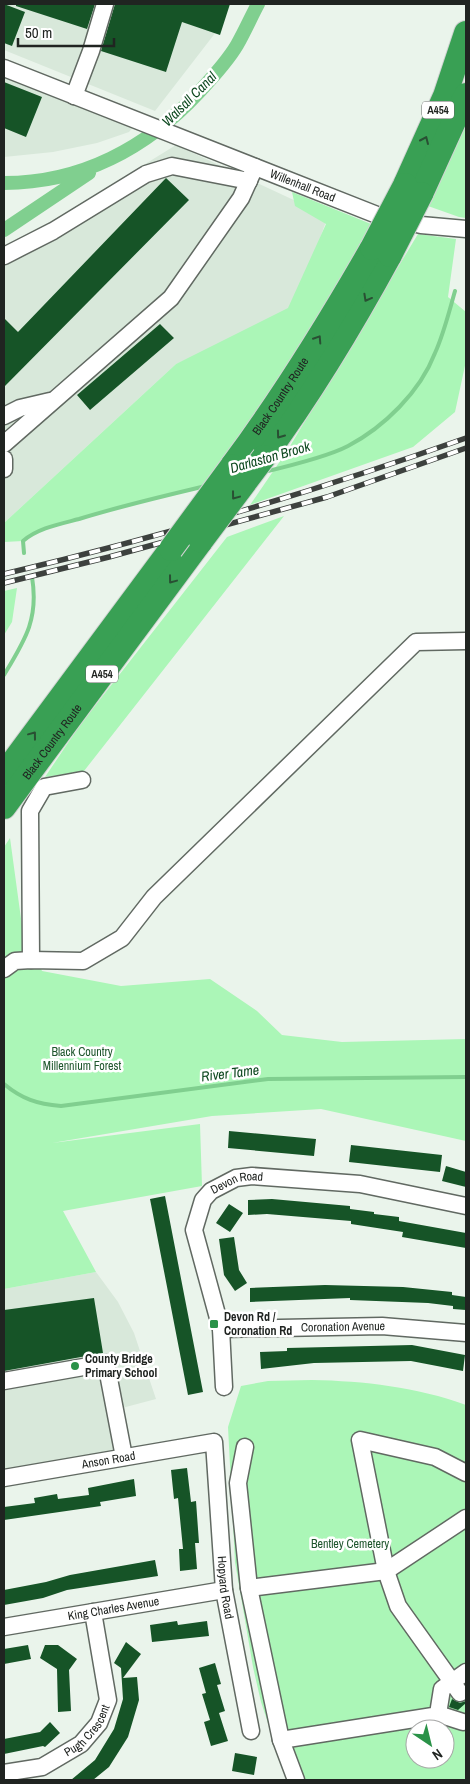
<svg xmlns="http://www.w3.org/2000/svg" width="470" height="1784" font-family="'Archivo Narrow',sans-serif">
  <rect width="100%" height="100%" fill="#eaf4eb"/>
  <path fill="#d8e8da" d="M4 4H229L216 32 155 111 4 50Z
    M4 72 133 127 129 132 97 143 53 152 4 157Z
    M176 145 328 216 292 315 176 364 4 523V251Z
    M96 1272 118 1302 134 1333 156 1399 122 1408 131 1452 4 1473V1289Z"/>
  <path fill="#abf6b7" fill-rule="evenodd" d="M466 119V218L459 217 428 206Z
    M292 192 371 224 325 311 208 485 127 505 47 528 30 535 23 541 4 542V523L176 364 288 308 326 224 295 206Z
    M418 234 456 239 448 297 466 312V361L455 412 413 447 250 505 287 451Z
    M284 516 84 771 45 777 80 725 227 537Z
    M17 588 12 622 4 635V591Z
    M10 838 22 926 42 971 121 986 210 979 257 1011 282 1035 342 1042 466 1039V1141L321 1109 212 1116 52 1143 200 1124 202 1186 63 1211 96 1272 4 1289V847Z
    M312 1380C364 1381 417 1387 466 1405V1780H287L261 1702 253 1667 235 1562 228 1427 241 1386 268 1381ZM415 1729H445V1759H415Z"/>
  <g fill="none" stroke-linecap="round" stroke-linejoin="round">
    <path stroke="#80cf8f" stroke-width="4" d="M264 472C285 467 329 456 348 446 384 427 420 392 435 353 444 333 449 312 455 291
      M24 553 23 541C38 528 60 524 79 519 121 506 164 496 206 486
      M4 675C25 640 39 619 32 577
      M4 1084C22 1099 37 1104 61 1106L268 1079 466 1077"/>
    <path stroke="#80cf8f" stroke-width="14" d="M4 183C81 183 147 148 199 92 212 78 227 62 237 45 245 31 251 17 258 4
      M4 230 89 173"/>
  </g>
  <path fill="#165427" d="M4 4 25 12 12 46 4 43Z
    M16 4H95L87 29 16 6Z
    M115 4H230L220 35 182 22 166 72 101 51Z
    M4 82 42 97 26 137 4 128Z
    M166 178 189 200 4 387V318L18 332Z
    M160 324 174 338 90 410 77 395Z
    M229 1131 316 1139 314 1156 228 1148Z
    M351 1145 442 1155 440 1172 349 1162Z
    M446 1166 466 1172V1187L442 1181Z
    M165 1196 203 1392 188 1395 150 1199Z
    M272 1199 350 1206V1209L374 1212V1214L399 1217V1221L466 1233V1248L402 1237 403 1232 351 1224V1221L267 1214 248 1215V1200Z
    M229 1204 243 1213 230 1232 216 1223Z
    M234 1237 239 1270 247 1283 235 1291 224 1275 219 1239Z
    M325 1285 403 1287 452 1292V1295L466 1297V1310L453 1309V1306L428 1303 350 1300V1298L250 1302V1288Z
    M94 1298 103 1353 4 1371V1310Z
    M412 1345 465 1355 463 1371 411 1361 314 1363 261 1369 260 1352 287 1351V1348Z
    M187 1468 191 1502 196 1501 199 1543H195L197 1569 180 1571 179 1549H183L178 1498 174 1499 171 1470Z
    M134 1479 136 1496 100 1502 101 1506 4 1520V1507L35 1503 34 1498 57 1494 58 1499 89 1495 88 1488Z
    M155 1560 158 1576 67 1590 43 1598 4 1605V1590L46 1582 70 1575Z
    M177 1621 178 1625 207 1621 209 1636 152 1642 150 1625Z
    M126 1642 141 1654 123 1678 137 1677 139 1700 128 1737 109 1767 93 1780H71L95 1760 114 1729 123 1699 121 1668 114 1663Z
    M28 1645 31 1659 4 1664V1649Z
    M45 1645H58L77 1659 69 1670 71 1711 58 1712 57 1669 40 1658Z
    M215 1663 221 1684 217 1685 225 1711 219 1713 228 1741 211 1746 204 1722 210 1720 202 1694 206 1693 199 1668Z
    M452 1699 460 1703 466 1701V1703L458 1710 449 1707Z
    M50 1722 60 1733 45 1747 43 1746 4 1754V1739L40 1732Z
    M235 1753 257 1757 254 1775 232 1771Z"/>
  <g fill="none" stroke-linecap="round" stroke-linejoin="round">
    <defs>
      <g id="minor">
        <path id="s1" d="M4 68 377 215 421 225 466 229"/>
        <path d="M74 96 91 51 105 4"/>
        <path d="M4 256 53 231 146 174 172 166 249 181"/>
        <path d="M4 416 20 408 50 401"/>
        <path d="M4 444 171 298 241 198 255 167"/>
        <path d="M4 459V469"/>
        <path d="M31 960 30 811 44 787 82 780"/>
        <path d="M4 969 15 961 31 960 83 961 122 938 154 897 416 642 466 641"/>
        <path id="s2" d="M221 1329 382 1326 466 1333"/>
        <path d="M4 1381 106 1363 124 1457"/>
        <path id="s3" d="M224 1387 221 1329 194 1230 203 1200 211 1191 236 1178 252 1176 360 1184 466 1206"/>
        <path d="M245 1447 238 1483 249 1588 281 1740 296 1780"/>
        <path id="s4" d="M4 1478 214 1442 224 1590 251 1731"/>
        <path d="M249 1588 386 1571 466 1518"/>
        <path id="s5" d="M4 1627 224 1590"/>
        <path d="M460 1693 398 1606 386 1571 360 1440 435 1457 466 1473"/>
        <path d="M438 1714 463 1722"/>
        <path d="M281 1740 433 1716 438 1714 442 1689 466 1672"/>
        <path id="s6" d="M4 1773 42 1767 81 1744 99 1723 108 1700 93 1612"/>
      </g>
      <g id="highway">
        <path d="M405 185 445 96 466 33"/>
        <path d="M421 194 466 95"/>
        <path d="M264 457C311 393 352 325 390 255"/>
        <path id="s7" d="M232 466C284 396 329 323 372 248"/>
        <path d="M4 774 171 549"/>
        <path id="s8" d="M4 807 201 541"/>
      </g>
    </defs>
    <use href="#minor" stroke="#616962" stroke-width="19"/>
    <use href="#highway" stroke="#d2d3d3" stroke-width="26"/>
    <use href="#minor" stroke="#fff" stroke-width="16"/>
    <use href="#highway" stroke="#39a054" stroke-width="24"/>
    <defs>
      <path id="rail" d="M4 574C160 537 314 492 466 438
        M4 583 109 557 327 497 466 448"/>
    </defs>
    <use href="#rail" stroke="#3d413e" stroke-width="5.5"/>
    <use href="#rail" stroke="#fff" stroke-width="4" stroke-dasharray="11" stroke-linecap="butt"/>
    <defs>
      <path id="highway-bridge" d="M372 248 405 185
        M390 255 421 194
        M201 541 264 457
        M171 549 232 466"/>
    </defs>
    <use href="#highway-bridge" stroke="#d2d3d3" stroke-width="26" stroke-linecap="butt"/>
    <use href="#highway-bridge" stroke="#39a054" stroke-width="24"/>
  </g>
  <defs><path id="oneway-chevron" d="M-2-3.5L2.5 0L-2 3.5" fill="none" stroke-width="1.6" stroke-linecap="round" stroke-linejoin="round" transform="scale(1.25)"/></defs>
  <g stroke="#294f33">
    <use href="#oneway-chevron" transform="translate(425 140) rotate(-66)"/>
    <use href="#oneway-chevron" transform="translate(367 298) rotate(119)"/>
    <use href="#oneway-chevron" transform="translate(318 339) rotate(-57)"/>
    <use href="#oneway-chevron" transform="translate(280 435) rotate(126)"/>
    <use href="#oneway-chevron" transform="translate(235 496) rotate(127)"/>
    <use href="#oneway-chevron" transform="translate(172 580) rotate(127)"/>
    <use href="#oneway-chevron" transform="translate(33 735) rotate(-53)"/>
  </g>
  <g fill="#2a9248" stroke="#fff" stroke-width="2">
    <rect x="209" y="1319" width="10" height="10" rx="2.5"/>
    <circle cx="75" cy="1366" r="5"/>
  </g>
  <g text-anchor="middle" stroke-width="5" stroke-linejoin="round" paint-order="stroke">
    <g fill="#fff" stroke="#636664" stroke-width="1">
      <rect x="422" y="101.5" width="32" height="17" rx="4"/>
      <rect x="86" y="665.5" width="32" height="17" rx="4"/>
    </g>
    <g font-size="11" font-weight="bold" fill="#202421">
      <text x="438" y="114">A454</text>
      <text x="102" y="678">A454</text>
    </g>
    <g font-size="12" fill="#202421" stroke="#fff">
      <text dy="4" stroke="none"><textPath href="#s1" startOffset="321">Willenhall Road</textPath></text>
      <text dy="4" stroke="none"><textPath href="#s7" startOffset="85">Black Country Route</textPath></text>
      <text dy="4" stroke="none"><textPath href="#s8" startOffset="81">Black Country Route</textPath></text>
      <text dy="4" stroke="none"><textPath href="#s3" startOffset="232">Devon Road</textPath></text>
      <text dy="4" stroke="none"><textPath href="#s2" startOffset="122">Coronation Avenue</textPath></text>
      <text dy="4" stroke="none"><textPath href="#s4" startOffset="106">Anson Road</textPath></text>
      <text dy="4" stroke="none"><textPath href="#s4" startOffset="359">Hopyard Road</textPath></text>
      <text dy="4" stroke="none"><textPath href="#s5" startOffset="111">King Charles Avenue</textPath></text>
      <text dy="4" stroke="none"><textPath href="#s6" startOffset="98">Pugh Crescent</textPath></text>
    </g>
    <g font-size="12" fill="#1e552c" stroke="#fff">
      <text x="82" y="1056">Black Country<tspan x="82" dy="14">Millennium Forest</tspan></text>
      <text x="350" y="1548">Bentley Cemetery</text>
    </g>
    <g font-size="12" font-weight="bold" fill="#202421" stroke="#fff" text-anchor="start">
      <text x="224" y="1321">Devon Rd /<tspan x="224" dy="14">Coronation Rd</tspan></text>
      <text x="85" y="1363">County Bridge<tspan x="85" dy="14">Primary School</tspan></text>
    </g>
    <g font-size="14" font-style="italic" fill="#0d481f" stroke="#fff">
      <text transform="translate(189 99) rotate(-45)" y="5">Walsall Canal</text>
      <text transform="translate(270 457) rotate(-16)" y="5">Darlaston Brook</text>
      <text transform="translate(230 1073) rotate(-7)" y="5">River Tame</text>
    </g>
  </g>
  <rect width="470" height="1784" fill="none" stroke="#202421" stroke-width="10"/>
  <g transform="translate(430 1744) rotate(145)"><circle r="24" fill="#ffffff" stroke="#a6a7a6"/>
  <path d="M0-4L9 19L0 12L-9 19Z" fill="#2a9248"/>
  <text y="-8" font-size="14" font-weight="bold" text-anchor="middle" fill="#202421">N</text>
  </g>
  <path d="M18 38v8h96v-8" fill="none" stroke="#202421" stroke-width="2.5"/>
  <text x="25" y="38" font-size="15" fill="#202421" stroke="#ffffff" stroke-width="4" paint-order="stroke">50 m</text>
</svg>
